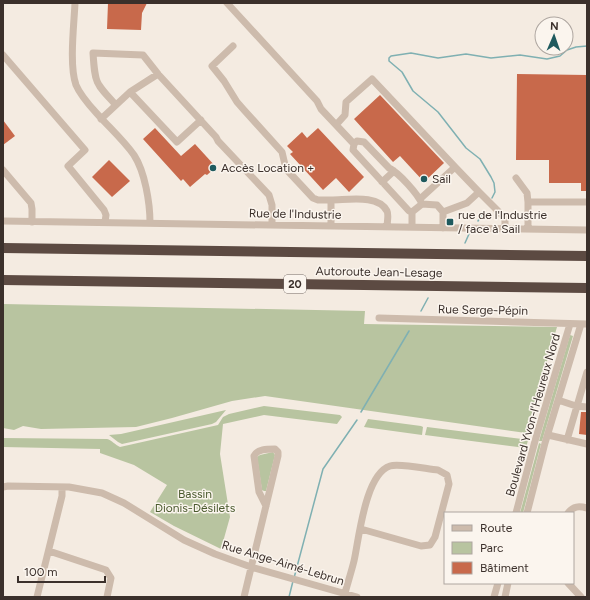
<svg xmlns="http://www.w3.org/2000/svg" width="590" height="600" font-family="Figtree,sans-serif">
  <rect width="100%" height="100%" fill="#f4ebe1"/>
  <path fill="#b8c4a0" d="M3 304 365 311 364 324 557 327 526 433 265 396 232 401 172 418 136 427 41 429 23 426 14 430 3 428Z
    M570 335 573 336 542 441H539Z
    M264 406 340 415 342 417 337 424 264 415 223 424 220 454 230 517 221 549 174 526 150 512 167 485 134 465 100 453V449L3 447V438L107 439C112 440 115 445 120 447L218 425 223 417 229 414Z
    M226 410 216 422 212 424 122 444 118 442 109 435 121 434Z
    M368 419 421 426 423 427 422 435 364 427Z
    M427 427 522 439 528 440 526 448 425 435Z
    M539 443 541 444 523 513H520Z
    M273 452 275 455 266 491H264L262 490 257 457 260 455Z"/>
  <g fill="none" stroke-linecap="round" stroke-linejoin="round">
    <path stroke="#7fb0b2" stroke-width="1.5" d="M492 198 495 192 494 183 491 177 480 159 466 148 438 112 413 91 402 72 389 61V58L391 56 411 53 438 58 466 54 491 58 520 55 547 59 560 56 567 50 576 47 587 46
      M478 221 484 211
      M465 243 469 234
      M421 311 428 298
      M361 412 409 331
      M294 578 323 469 357 420
      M289 597 293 581"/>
  </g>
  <path fill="#c8694b" d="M108 3H147L142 13 141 30 107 29Z
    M517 74 587 75V191H581V183H549V160H516Z
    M380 95 444 163 424 182 400 156 393 162 354 119Z
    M3 120 15 136 3 145Z
    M155 128 181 156 195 144 216 167 207 175 205 174 190 187 183 179 181 181 143 139Z
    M318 128 364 177 349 192 336 178 323 190 290 154 293 152 287 146 302 132 307 138Z
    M109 160 130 181 112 197 92 177Z
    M581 412H587V435L579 434Z"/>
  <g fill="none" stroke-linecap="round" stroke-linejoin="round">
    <path stroke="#cdbbac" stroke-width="7" d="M75 3C74 25 69 65 76 85 81 97 91 107 100 117 111 129 124 141 134 155 145 172 150 203 150 223
      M227 3 317 101 321 109 354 144
      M233 46 212 66 224 81 237 102 244 110 282 152 286 169 313 198 318 200H331
      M3 55 85 150 68 166 104 210 106 215 105 222
      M130 92 177 142 201 120
      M116 105C95 83 95 83 93 53L143 55 158 74
      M101 119 130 92 158 74 216 137 218 141 269 195 272 205V225
      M336 125 345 115 346 102 372 79 455 167
      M3 170 31 203 32 209V222
      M516 178 527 193 528 202
      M382 182 394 171
      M420 199 455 167 479 192
      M412 212 409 211 353 150 354 144 357 141 364 142 389 168C399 173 418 194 422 204
      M443 212 467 203 479 192 503 216 505 221V229
      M3 221 587 230
      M331 226V200C348 200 378 194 387 211 389 215 387 222 387 227
      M412 227V212L422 204 437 205 443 212V228
      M528 229V202H587
      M379 318 587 324
      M558 400 576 406 587 407
      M548 435 587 444
      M567 440 587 372
      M3 487 8 486 69 487 102 493 124 503 184 540 215 554 251 567 357 597
      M516 513 535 441 570 324
      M527 513 545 443 581 324
      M568 513C573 506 579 506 587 508
      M49 551 106 570 111 578 107 597
      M568 583 581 597
      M37 597 62 496V487
      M244 597 278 456V452L275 449C267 449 257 449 254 456L259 492 266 506
      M344 597C347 585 351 573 354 561 359 539 365 474 390 466 399 463 427 469 438 470L447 475 449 484 435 537 430 545 421 546 361 529
      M494 597 498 583
      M505 597 508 583"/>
    <path stroke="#5c4a42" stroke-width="10" d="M3 248 587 256
      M3 280 587 288"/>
  </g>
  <g fill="#1f5a5e" stroke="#fbf5ee" stroke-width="1.5">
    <circle cx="213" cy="168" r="4"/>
    <circle cx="424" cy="179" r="4"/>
    <rect x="446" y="218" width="8" height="8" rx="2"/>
  </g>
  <g text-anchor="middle" stroke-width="3" stroke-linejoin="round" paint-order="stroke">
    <rect fill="#fbf5ee" stroke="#756b66" stroke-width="1" x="284" y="275" width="22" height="18" rx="3"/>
    <g font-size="11" font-weight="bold" fill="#3b302b">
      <text x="295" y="288">20</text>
    </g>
    <g font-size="12" fill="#3b302b" stroke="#fbf5ee" text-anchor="start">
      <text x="221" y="172">Accès Location +</text>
      <text x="432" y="183">Sail</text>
      <text x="458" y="219">rue de l'Industrie<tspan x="458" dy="14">/ face à Sail</tspan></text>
    </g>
    <g font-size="12" fill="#3b302b" stroke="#fbf5ee">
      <text transform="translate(295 214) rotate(1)" y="4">Rue de l'Industrie</text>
      <text transform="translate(379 272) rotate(1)" y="4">Autoroute Jean-Lesage</text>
      <text transform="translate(483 310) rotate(1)" y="4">Rue Serge-Pépin</text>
      <text transform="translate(533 415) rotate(-74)" y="4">Boulevard Yvon-l'Heureux Nord</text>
      <text transform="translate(283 563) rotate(17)" y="4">Rue Ange-Aimé-Lebrun</text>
    </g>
    <g font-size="12" fill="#4a5a2e" stroke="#fbf5ee">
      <text x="195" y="498">Bassin<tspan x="195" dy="14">Dionis-Désilets</tspan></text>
    </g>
  </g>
  <rect width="590" height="600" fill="none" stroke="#3b302b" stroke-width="8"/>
  <rect x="444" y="512" width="130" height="72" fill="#fbf5ee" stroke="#aea6a0"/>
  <rect x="452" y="525" width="20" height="6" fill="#cdbbac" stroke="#aea6a0"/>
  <text x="480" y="532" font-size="12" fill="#3b302b">Route</text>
  <rect x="452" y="542" width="20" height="12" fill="#b8c4a0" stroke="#aea6a0"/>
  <text x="480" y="552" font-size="12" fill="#3b302b">Parc</text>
  <rect x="452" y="562" width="20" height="12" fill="#c8694b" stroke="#aea6a0"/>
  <text x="480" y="572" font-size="12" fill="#3b302b">Bâtiment</text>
  <g transform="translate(554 36) rotate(2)"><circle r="19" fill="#fbf5ee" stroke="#aea6a0"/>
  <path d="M0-3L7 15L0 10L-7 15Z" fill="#1f5a5e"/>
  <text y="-6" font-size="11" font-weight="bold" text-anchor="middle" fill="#3b302b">N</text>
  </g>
  <path d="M18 576v6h87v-6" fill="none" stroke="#3b302b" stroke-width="2"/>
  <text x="24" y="576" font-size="12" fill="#3b302b" stroke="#fbf5ee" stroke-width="3" paint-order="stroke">100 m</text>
</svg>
